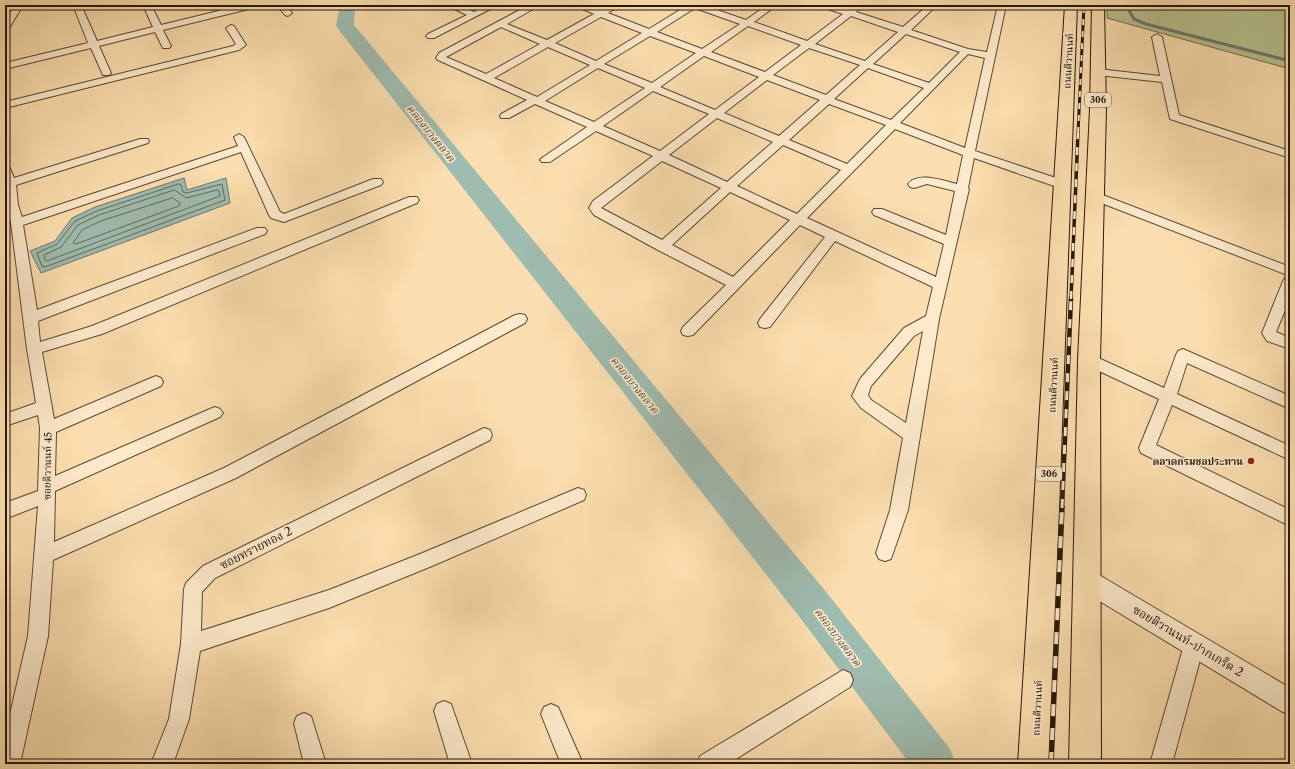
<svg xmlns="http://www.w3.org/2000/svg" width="1295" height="769" font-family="'Libre Caslon Text','Noto Serif Thai',serif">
  <rect width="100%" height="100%" fill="#fcdfb0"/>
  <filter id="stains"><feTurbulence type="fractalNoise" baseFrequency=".005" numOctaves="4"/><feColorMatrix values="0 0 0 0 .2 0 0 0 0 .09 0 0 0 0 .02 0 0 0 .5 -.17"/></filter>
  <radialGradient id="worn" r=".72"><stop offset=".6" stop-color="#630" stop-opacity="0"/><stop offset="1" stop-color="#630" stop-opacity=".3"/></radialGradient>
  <path fill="#b8c390" stroke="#6e6d4c" d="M1107 5H1290V69L1107 18Z"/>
  <path fill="#9fbcb0" stroke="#6e7a6d" d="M184 178 187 190 226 178 230 203 41 273 30 251 55 241 72 218 95 207Z"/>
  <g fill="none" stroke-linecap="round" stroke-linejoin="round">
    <path stroke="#626a5c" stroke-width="1" d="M179 184 181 185 183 192 187 193 222 184 225 200 45 267 42 266 37 253 57 244 75 221 97 211Z
      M175 190 186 198 217 190 219 191 220 196 47 261 45 260 44 255 61 247 78 225 99 215Z
      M173 198 180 203 179 206 76 244 73 243 82 230 101 221Z"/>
    <path stroke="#6e7a6d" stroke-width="3" d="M1126 5 1134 19 1146 24 1290 61"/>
    <path fill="#9fbcb0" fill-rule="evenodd" d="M340 5H358L355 9 354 25 827 593 950 749 956 764H910L801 619 339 30 336 26Z"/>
    <defs>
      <path id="minor" d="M15 5H23L8 30 5 31V21Z
        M73 5H81L97 41 153 27 143 5H151L161 25 243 5H258L257 7 163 30 171 46 169 48H163L155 32 99 46 111 73 109 75H103L91 48 5 69V63L88 43Z
        M277 5H286L292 13 288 16 285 15Z
        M446 5H458L474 12 487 5H498L434 38H428L426 36 428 34 467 15Z
        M529 5H540L507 24 547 40 594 14 574 5H586L600 10 610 5H620L608 13 649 29 688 5H703L746 20 767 5H777L754 22 807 41 843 14 822 7 821 5H834L848 10 854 5H864L856 12 903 27 928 5H937L911 30 968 49 987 52 998 5H1006L975 151 1065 181 1067 184 1065 187H1057L974 158 968 188 969 189 939 319 908 510 891 559 885 561 879 559 876 553 890 510 903 438 861 408 852 396 860 379 904 328 926 316 933 287 835 241 770 327 765 328 760 327 758 323 760 319 825 237 800 225 693 335 688 336 683 335 681 331 683 327 726 285 658 250 594 215 589 208 593 201 653 156 596 131 550 162H542L540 160 542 158 587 127 535 104 509 118H501L500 116 501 114 527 100 438 60 436 58 439 53ZM695 8 740 24 702 49 657 32ZM851 16 898 32 865 61 815 44ZM601 17 642 33 596 61 555 43ZM748 26 801 45 765 72 711 52ZM501 27 540 44 486 74 446 57ZM906 34 960 52 929 83 873 64ZM650 36 696 53 652 83 604 64ZM548 47 590 65 537 97 494 78ZM809 48 860 65 826 95 773 75ZM968 54 985 58 965 148 900 123ZM704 56 759 77 715 110 660 87ZM598 68 645 88 594 122 545 101ZM868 68 924 88 891 120 834 99ZM767 80 820 100 779 136 724 113ZM653 91 709 114 660 151 603 126ZM829 104 886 125 847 164 789 140ZM717 118 773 142 727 182 669 155ZM895 129 963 155 957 184C944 181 918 171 908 184L910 187 914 188 927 184 955 191 946 235 882 209H874L872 212 874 215 944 244 936 277 807 218ZM783 145 841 170 797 214 737 186ZM662 161 721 188 662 240 601 208ZM730 192 790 220 733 277 672 245ZM923 331 906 423 871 400 868 395 871 386 914 336Z
        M231 25 234 26 246 45 239 50 5 108V102L233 46 236 44 226 28Z
        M1157 34 1162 37 1179 115 1290 151V158L1170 119 1162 82 1098 75 1093 72 1098 69 1160 76 1152 37Z
        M239 134 244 137 280 212 284 214 373 179H381L383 182 381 185 284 222 271 218 269 215 241 152 23 225 37 310 257 228H265L267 231 265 234 38 321 40 342 92 326 409 197H417L419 200 417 203 102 334 42 352 54 419 151 378 156 376 161 378 163 382 161 386 56 432 55 476 210 409 215 407 220 409 223 413 220 417 55 491 54 542 224 468 515 315 520 314 525 315 527 319 525 323 236 478 53 560 48 636 20 764H5V736L28 636 38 506 5 519V503L38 491 40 428 38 415 5 426V414L36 403 27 349 11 223 6 205 5 165 9 166 14 178 140 139H148L149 141 148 143 16 185 18 205 22 217 238 146 234 137Z
        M1095 192 1290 267V298L1276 332 1290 338V349L1267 341 1262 333 1283 281 1285 278 1290 276 1091 199 1089 196 1091 193Z
        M1183 349 1290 396V409L1187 363 1177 394 1290 446V460L1172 405 1156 445 1290 510V526L1141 453 1139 448 1159 399 1084 364 1082 360 1084 356 1089 354 1094 356 1164 388 1176 355 1178 351Z
        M484 428 490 430 492 435 490 440 215 578 202 592 201 631 329 590 420 554 578 488 584 490 586 495 584 500 432 566 329 608 200 651 189 719 173 764H151L169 719 181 644 184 589 186 583 203 566Z
        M1194 635 1201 638 1204 645 1172 764H1150L1184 645 1187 638Z
        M843 670 850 673 853 680 850 687 728 764H697L700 756Z
        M444 701 451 704 472 764H450L434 711 437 704Z
        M551 704 558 707 583 764H561L541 714 544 707Z
        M304 713 311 716 326 764H304L294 723 297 716Z"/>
      <path id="tertiary" d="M1086 569 1094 572 1290 688V715L1281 711 1078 588 1074 580 1078 572Z"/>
      <path id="primary" d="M1065 5H1077L1050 764H1018Z
        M1092 5H1104L1106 109 1100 360 1101 764H1069L1078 360 1090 109Z"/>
    </defs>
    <use href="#minor" stroke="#5b4933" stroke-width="2"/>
    <use href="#tertiary" stroke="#5b4933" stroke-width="2"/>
    <use href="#primary" stroke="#251709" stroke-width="2"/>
    <use href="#minor" fill="#fdeacc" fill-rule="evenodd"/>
    <use href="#tertiary" fill="#fdeacc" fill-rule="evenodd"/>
    <use href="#primary" fill="#fcdfb0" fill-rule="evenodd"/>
    <defs>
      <path id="rail-far3" d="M1078 133 1084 5"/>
      <path id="rail-far2" d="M1071 299 1078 132"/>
      <path id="rail-far1" d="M1062 508 1071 298"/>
      <path id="rail" d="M1051 764 1062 507"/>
    </defs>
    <use href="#rail-far3" stroke="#251709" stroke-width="3"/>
    <use href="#rail-far2" stroke="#251709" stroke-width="3.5"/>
    <use href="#rail-far1" stroke="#251709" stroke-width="4.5"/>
    <use href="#rail" stroke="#251709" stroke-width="5.5"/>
    <use href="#rail-far3" stroke="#fdeacc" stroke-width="2" stroke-dasharray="6" stroke-linecap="butt"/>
    <use href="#rail-far2" stroke="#fdeacc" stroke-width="2.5" stroke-dasharray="8" stroke-linecap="butt"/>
    <use href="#rail-far1" stroke="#fdeacc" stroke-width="3" stroke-dasharray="9" stroke-linecap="butt"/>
    <use href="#rail" stroke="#fdeacc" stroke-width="4" stroke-dasharray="12" stroke-linecap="butt"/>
  </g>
  <circle fill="#8f2418" stroke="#fdeacc" stroke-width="1.5" cx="1251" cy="461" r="4"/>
  <g text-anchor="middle" stroke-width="3.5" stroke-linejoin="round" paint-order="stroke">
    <g fill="#fdeacc" stroke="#665644" stroke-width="1">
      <rect x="1085" y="93" width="26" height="14" rx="3"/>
      <rect x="1036" y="467" width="26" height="14" rx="3"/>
    </g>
    <g font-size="9" font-weight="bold" fill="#251709">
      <text x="1098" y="103">306</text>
      <text x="1049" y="477">306</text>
    </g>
    <g font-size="10" fill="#251709" stroke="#fdeacc">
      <text transform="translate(1068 61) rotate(-87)" y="4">ถนนติวานนท์</text>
      <text transform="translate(1053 385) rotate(-87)" y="4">ถนนติวานนท์</text>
      <text transform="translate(47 466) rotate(-89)" y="4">ซอยติวานนท์ 45</text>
      <text transform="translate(1037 708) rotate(-87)" y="4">ถนนติวานนท์</text>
    </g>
    <g font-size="10" font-weight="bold" fill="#251709" stroke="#fdeacc" text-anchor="end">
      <text x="1243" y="465">ตลาดกรมชลประทาน</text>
    </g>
    <g font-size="11" font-style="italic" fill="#505143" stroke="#fdeacc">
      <text transform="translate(431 133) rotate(51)" y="4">คลองบางตลาด</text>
      <text transform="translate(635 385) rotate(51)" y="4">คลองบางตลาด</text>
      <text transform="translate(838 637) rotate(53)" y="4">คลองบางตลาด</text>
    </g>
    <g font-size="12" fill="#251709" stroke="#fdeacc">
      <text transform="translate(256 548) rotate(-27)" y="4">ซอยทรายทอง 2</text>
      <text transform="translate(1188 641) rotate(31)" y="4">ซอยติวานนท์-ปากเกร็ด 2</text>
    </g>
  </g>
  <rect width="1295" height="769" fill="none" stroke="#fcdfb0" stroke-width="20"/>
  <rect x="6" y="6" width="1283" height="757" fill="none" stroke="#251709" stroke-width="2"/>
  <rect x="10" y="10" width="1275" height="749" fill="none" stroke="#251709"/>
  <rect width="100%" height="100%" filter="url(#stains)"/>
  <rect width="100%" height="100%" fill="url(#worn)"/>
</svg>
